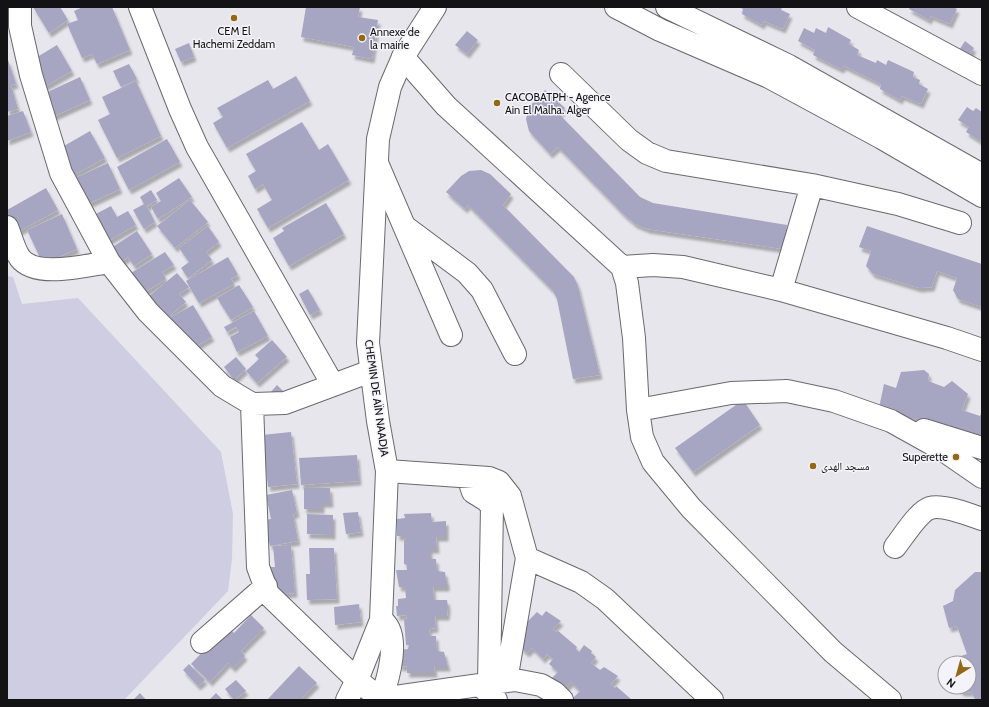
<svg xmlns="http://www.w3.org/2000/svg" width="989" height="707" font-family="Cabin,'Noto Naskh Arabic',sans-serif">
  <defs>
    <filter id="shadow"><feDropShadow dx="2.5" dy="4.5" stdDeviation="1" flood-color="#0004"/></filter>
  </defs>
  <rect width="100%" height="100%" fill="#e6e6ec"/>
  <path fill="#cecde1" d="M7 276 13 277 22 304 78 298 221 452 233 514 232 559 228 591 124 700H7Z"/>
  <path fill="#a6a5c2" filter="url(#shadow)" d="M33 7H60L68 20 49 33Z
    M83 7H112L130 50 97 64 92 54 82 58 67 24 78 20 74 11Z
    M306 7H360L358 17 378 20 372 59 352 55 354 47 301 37Z
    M739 7H782L781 10 790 14 783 29 764 21 762 25 742 14 743 9Z
    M910 7H953L957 9 950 24 931 16 929 20 909 9Z
    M828 27 851 40 849 44 859 50 857 55 876 63 877 60 886 65 888 60 914 72 913 77 920 80 919 84 928 89 921 104 902 96 900 100 880 89 881 84 844 66 841 69 813 55 815 50 798 41 804 28 814 33 816 28 826 33Z
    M467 31 478 40 467 54 455 45Z
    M965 41 974 48 967 58 958 52Z
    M189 43 194 57 181 62 175 49Z
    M57 45 72 71 44 87 29 62Z
    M7 60H8L16 84 11 85 18 109 7 112Z
    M129 64 137 79 121 87 113 71Z
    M296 76 310 101 227 148 213 123 223 117 217 108 268 80 273 89Z
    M80 77 90 100 52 117 41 95Z
    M136 81 161 136 117 158 98 120 110 114 102 97Z
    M545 90 565 108 559 114 640 197 653 203 787 225 783 249 647 229 635 224 623 214 558 147 550 154 529 131 526 119 529 107Z
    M967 107 973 111 976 108 982 112V142L966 132 969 127 958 120Z
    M23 111 31 132 7 141V116Z
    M302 122 319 150 328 144 349 180 268 228 257 209 272 200 263 184 255 189 248 176 256 171 246 154Z
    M90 131 105 158 72 176 57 150Z
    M167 139 180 162 129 190 117 167Z
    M108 163 120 189 86 205 73 179Z
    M481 170 490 174 511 194 503 205 574 277 578 286 600 375 573 379 557 299 553 291 468 205 465 209 446 192 461 176 469 171Z
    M179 178 192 197 158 219 151 207 161 201 156 193Z
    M46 188 58 210 14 234 7 220V210Z
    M151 190 157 200 147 206 155 222 144 229 133 210 144 204 140 197Z
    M190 200 208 222 175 248 157 226Z
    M326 203 344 234 289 266 273 238 284 231 282 228Z
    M111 206 117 217 128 211 136 225 108 241 94 215Z
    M62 214 77 249 43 264 27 230Z
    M208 226 219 242 206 252 212 260 188 278 181 268 189 262 179 248Z
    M867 226 982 264V307L958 299 953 290 957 278 937 271 932 287 919 288 873 274 866 266 871 251 859 247Z
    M137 231 152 254 134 266 128 257 120 263 111 248Z
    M165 252 174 265 162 272 166 279 139 296 126 276Z
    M228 257 238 275 231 279 234 284 199 303 186 281Z
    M177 273 189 287 179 294 186 302 160 324 142 302Z
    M239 285 253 307 231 320 217 298Z
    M308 289 320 310 310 315 299 294Z
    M193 305 212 337 181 355 162 322Z
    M254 311 268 336 237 352 230 337 239 332 236 327 227 332 224 327Z
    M272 340 287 357 257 383 246 371 259 359 255 355Z
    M236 357 246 369 234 380 224 367Z
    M924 370 929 374 928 381 944 387 952 381 968 394 962 410 980 416 982 411V441L879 408 884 384 896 388 901 372Z
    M277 385 287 395 270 393Z
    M743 400 760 425 693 472 675 448Z
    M291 432 297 484 268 487 262 435Z
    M357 455 359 481 301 485 299 458Z
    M304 488H330L331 503H322V509H304Z
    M292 490 297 513 293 514 298 541 270 546 265 520 271 519 266 495Z
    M358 512 361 532 346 534 343 513Z
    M431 513 432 522 446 521V537H436L437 549H430V559H436L437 571 445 572 446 580 447 581V587H433L434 600H447L448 607 447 616H435L436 628 429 629 430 636H436L437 651 444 652 448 667H434L435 673H407V666L400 667 397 650 408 649 409 645H406L404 619H407L406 615 397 616 396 606H398V599L406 598 405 587H399L396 570H407V565L404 564V540H406V536H397V519L405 518 404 514Z
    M307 514 333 515V535L307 534Z
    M291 545 295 593 273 595 270 567H275L273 546Z
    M309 548H334L337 599 307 600 306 574H310Z
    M975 572H982V700H976L971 692H962L957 687H969V663H950L949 660 967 654 957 626 949 628 943 606 953 601 955 590Z
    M359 604 361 622 335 625 334 607Z
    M546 611 561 621 553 629 556 632 557 630 577 647 576 649 579 652 584 645 592 651 591 653 596 657 591 663 600 670 604 667 618 676 611 684 615 688 616 686 632 700H571L580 691 571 682 561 692 550 680 558 672 549 664 553 659 547 654 543 659 532 648 527 653 521 648 518 631 537 612 542 616Z
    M251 615 264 628 241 651 245 656 233 668 228 663 210 682 191 664 227 626 234 633Z
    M189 664 205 680 198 686 183 670Z
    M299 666 317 683 300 700H267Z
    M236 680 246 691 234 700 225 689Z
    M140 693 146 700H133Z
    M216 693 223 700H209Z"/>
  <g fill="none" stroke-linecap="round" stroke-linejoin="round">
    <defs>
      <path id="minor" d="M20 7V26L31 75 61 173 109 262 148 312 222 386 252 404 285 403 371 371
        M140 7 180 109 197 147 333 385
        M858 7 982 74
        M403 57 446 106 622 267 627 283 634 338 638 410 642 437 653 462 691 508 833 652 890 700
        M561 74 629 140 647 153 666 161 812 185 898 204 960 223
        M377 163 451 335
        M404 226 467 273 482 290 515 354
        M7 227C11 236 14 250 20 258 36 279 87 265 109 262
        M622 267 653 265 683 267 781 290 947 338 982 350
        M781 290 812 185
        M252 404 258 567 268 594 357 680 382 700
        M638 410 731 393 787 391 834 401 891 421 943 450 982 477
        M924 430 982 448
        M387 471 489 478 499 482 510 496 527 558 581 582 605 599 712 700
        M468 477 473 492 486 500 492 506 489 684
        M895 547C903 537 918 512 930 508 942 504 970 515 982 519
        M381 620C402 633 388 680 381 699L515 680 541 685 555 693 562 700
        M202 642 266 586
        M506 681 527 558
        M480 685 496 700"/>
      <path id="major" d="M616 7 660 30 769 77 882 138 982 196
        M667 7 789 66 982 175
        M347 700 357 680 381 620 387 471 378 421 368 343 378 139 390 87 403 57 435 7"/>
    </defs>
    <use href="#minor" stroke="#69696e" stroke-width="24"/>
    <use href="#major" stroke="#69696e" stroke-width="24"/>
    <use href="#minor" stroke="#fff" stroke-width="22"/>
    <use href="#major" stroke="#fff" stroke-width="22"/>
  </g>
  <g fill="#946814" stroke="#f3f3f9" stroke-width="1.5">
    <circle cx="234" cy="18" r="4"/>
    <circle cx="362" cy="38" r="4"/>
    <circle cx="497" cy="103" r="4"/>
    <circle cx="956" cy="457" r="4"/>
    <circle cx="813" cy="466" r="4"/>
  </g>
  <g text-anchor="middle" stroke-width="3" stroke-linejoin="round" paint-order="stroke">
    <g font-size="11" fill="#131315" stroke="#f3f3f9" text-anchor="start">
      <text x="234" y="35" text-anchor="middle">CEM El<tspan x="234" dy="13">Hachemi Zeddam</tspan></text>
      <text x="370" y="36">Annexe de<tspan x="370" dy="13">la mairie</tspan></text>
      <text x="505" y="101">CACOBATPH - Agence<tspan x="505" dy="13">Ain El Malha. Alger</tspan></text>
      <text x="948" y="461" text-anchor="end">Superette</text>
      <text x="821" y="470">مسجد الهدى</text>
    </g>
    <g font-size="11" fill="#131315" stroke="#f3f3f9">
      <text transform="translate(377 398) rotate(82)" y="4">CHEMIN DE AÏN NAADJA</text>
    </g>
  </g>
  <rect width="989" height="707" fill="none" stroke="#131315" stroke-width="16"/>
  <g transform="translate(957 675) rotate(217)"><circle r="19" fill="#f3f3f9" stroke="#99999e"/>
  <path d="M0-3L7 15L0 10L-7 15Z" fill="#946814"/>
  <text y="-6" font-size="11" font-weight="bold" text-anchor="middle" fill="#131315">N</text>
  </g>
</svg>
